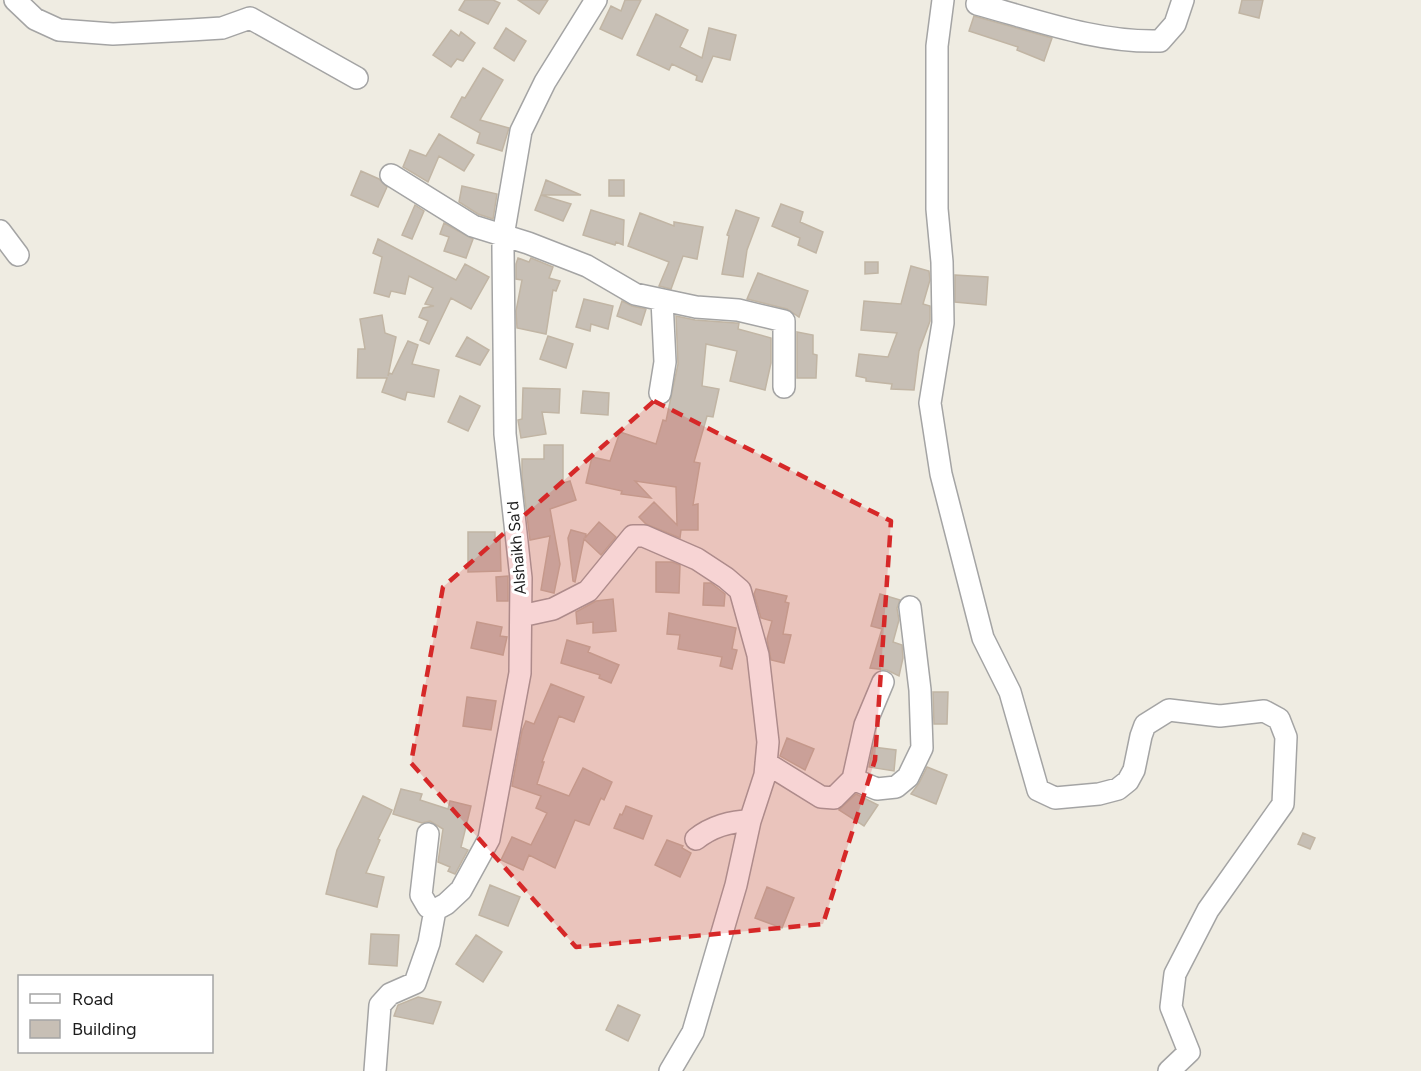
<svg xmlns="http://www.w3.org/2000/svg" width="1421" height="1071" font-family="Figtree,sans-serif">
  <rect width="100%" height="100%" fill="#efece2"/>
  <path fill="#c7bfb5" stroke="#c1b5a4" stroke-width="1.5" d="M465 0H493L500 3 488 24 459 10Z
    M518 0H548L539 14Z
    M625 0H641L622 39 600 29 611 6 621 11Z
    M1242 0H1263L1259 18 1239 13Z
    M656 14 688 30 680 47 702 58 709 28 736 35 730 60 713 56 702 82 696 80 697 76 672 64 669 70 637 55Z
    M974 16 1052 38 1044 61 1017 50 1018 47 969 31Z
    M506 28 526 41 514 61 494 48Z
    M451 30 459 36 461 32 475 43 463 61 457 59 451 67 433 55Z
    M483 68 503 80 480 120 509 128 502 151 477 143 480 133 451 117 462 97 465 98Z
    M439 134 474 155 464 171 439 156 428 182 403 167 410 150 426 156Z
    M361 171 379 179 387 187 378 207 351 195Z
    M546 180 581 195H541Z
    M609 180H624V196H609Z
    M462 186 497 194 493 219 478 214 459 202Z
    M541 195 571 204 563 221 535 210Z
    M781 204 803 212 800 222 823 232 816 253 798 245 800 238 772 226Z
    M415 205 424 211 412 239 402 235Z
    M591 210 624 220 623 245 616 242 615 245 583 235Z
    M736 210 759 218 747 250 743 277 722 274 729 236 727 235Z
    M640 213 674 226V222L703 227 697 259 683 256 671 289 659 286 669 262 628 246Z
    M444 223 473 239 466 258 444 251 449 237 440 234Z
    M378 239 456 280 465 264 489 277 471 309 451 298 429 344 420 340 428 321 419 317 423 308 434 306 425 304 433 288 409 276 405 294 391 291 389 297 374 293 382 257 373 253Z
    M518 258 529 262 531 258 553 267 549 278 560 281 556 291 553 290 546 334 517 328 516 311 522 280 516 279V264Z
    M865 262H878V273L865 274Z
    M911 266 929 271 930 280 923 304 930 306V321L919 351 914 390 891 389 892 384 866 381V378L856 376 859 354 888 357 897 333 861 330 864 301 901 304Z
    M758 273 808 291 799 317 787 309 747 299Z
    M955 275 988 277 986 305 955 302Z
    M584 299 613 306 608 329 591 324 590 331 576 327Z
    M622 301 632 306 646 309 641 325 617 316Z
    M382 315 385 333 396 337 388 376 389 373 392 374 408 341 418 345 412 364 439 370 434 397 407 392 405 400 382 392 387 378H357L358 349H365L360 319Z
    M676 316 695 320 736 323H739L738 329 771 338V363L765 390 730 381 737 351 706 344 702 386 719 389 713 417 707 416 694 462 700 463 693 505 698 504V530H681L680 538 646 524 639 517 654 502 677 525 676 487 635 481 651 498 621 494 622 491 586 483 592 457 610 461 620 432 656 444 663 420 666 421 678 364Z
    M797 332 813 335V354L817 355 816 378H797Z
    M548 336 573 344 566 368 540 359Z
    M467 337 489 350 480 365 456 356Z
    M523 388 560 389 559 413 542 412 546 434 521 438 518 420 522 419Z
    M583 391 609 393 608 415 581 413Z
    M460 396 480 406 468 431 448 422Z
    M544 445H563V483L570 481 576 500 550 509 560 564 554 593 541 590 550 536 530 540 522 476V459H544Z
    M599 522 616 537 601 555 584 539 575 582 573 581 568 538 571 530 586 534 585 538Z
    M468 532H495V538H500L501 571 468 572Z
    M656 562H672L680 565 679 593 656 592Z
    M508 576V601H497L496 577Z
    M704 583H711L725 594 724 606 703 605Z
    M756 589 787 596 785 602 789 603 783 634 791 635 784 663 771 660 767 639 772 621 761 618 754 594Z
    M880 594 900 600 897 608 899 620 893 642 902 645 903 658 899 676 887 670 870 668 882 629 871 626Z
    M613 599 616 631 593 633V622L577 624 576 612 596 601Z
    M669 613 736 628 732 649 737 650 732 669 720 666 722 657 678 649 680 635 667 634Z
    M477 622 502 627 500 636 507 637 503 655 471 648Z
    M567 640 590 647 588 652 619 665 611 683 599 678 600 675 561 663Z
    M551 684 584 697 574 722 559 716 542 762H544L537 784 569 796 583 768 612 782 604 800 601 798 589 825 575 820 555 868 529 855 523 870 501 860 512 837 531 845 547 813 536 808 541 796 512 786 522 731 526 721 534 724Z
    M933 692H948L947 724H934Z
    M467 697 496 701 491 730 463 726Z
    M787 738 814 749 805 770 780 756Z
    M873 747 896 750 894 771 869 767Z
    M927 767 947 775 936 804 911 794 919 783Z
    M401 789 422 794 420 800 448 809 450 801 471 806 461 847 468 850 455 874 448 871 450 867 438 862 443 829 430 821 422 823 393 814Z
    M856 794 878 805 864 826 839 810Z
    M363 796 392 810 378 839 380 840 366 873 384 877 377 907 326 894 337 850Z
    M626 806 652 816 643 839 614 828 620 814 622 815Z
    M1303 833 1315 838 1310 849 1298 844Z
    M667 840 683 846 682 848 691 853 680 877 655 865Z
    M490 885 520 897 508 926 479 915Z
    M767 887 794 898 782 928 755 918Z
    M371 934 399 935 397 966 369 964Z
    M476 935 502 952 483 982 456 964Z
    M418 997 441 1002 433 1024 394 1016 398 1005Z
    M618 1005 640 1015 628 1041 606 1030Z"/>
  <g fill="none" stroke-linecap="round" stroke-linejoin="round">
    <defs>
      <path id="minor" d="M15 0 35 19 59 30 113 34 190 30 222 28 250 18 357 78
        M943 0 937 46V209L942 262 943 323 930 403 941 474 983 638 1010 692 1038 790 1055 798 1099 794 1118 789 1128 781 1134 770 1141 736 1145 725 1169 710 1220 716 1264 711 1279 719 1286 737 1283 804 1208 910 1175 974 1171 1007 1189 1052 1169 1071
        M977 4C1036 20 1098 43 1160 41L1175 24 1183 0
        M391 175 473 226 528 243 587 266 635 294 696 307 738 310 784 321V387
        M0 231 18 255
        M660 393 665 362 662 300
        M521 616 553 609 588 591 633 536H644L697 559 726 578 740 590 758 655 768 742 765 775 750 821 736 885 693 1032 670 1071
        M766 763 821 797 834 798 853 779 865 725 883 682
        M853 779 877 789 896 787 908 777 922 748 920 690 910 607
        M428 834 421 895 428 907 435 910
        M696 839C711 827 731 821 750 821
        M375 1071 380 1005 390 994 415 983 429 943 435 910 446 904 461 890 489 839 520 673 521 578 505 434 503 250V236L521 131 545 82 596 0"/>
    </defs>
    <use href="#minor" stroke="#a4a4a4" stroke-width="24"/>
    <use href="#minor" stroke="#fff" stroke-width="21"/>
  </g>
  <path fill="#d62828" fill-opacity="0.2" stroke="#d62828" stroke-width="4.5" stroke-dasharray="12 8" stroke-linejoin="round" d="M654 401 891 521 875 760 823 924 576 947 411 763 443 587Z"/>
  <g text-anchor="middle" stroke-width="6" stroke-linejoin="round" paint-order="stroke">
    <g font-size="16" fill="#1d1d1d" stroke="#fff">
      <text transform="translate(516 548) rotate(-95)" y="6">Alshaikh Sa'd</text>
    </g>
  </g>
  <rect x="18" y="975" width="195" height="78" fill="#ffffff" stroke="#a5a5a5" stroke-width="1.5"/>
  <rect x="30" y="994" width="30" height="9" fill="#ffffff" stroke="#a5a5a5" stroke-width="1.5"/>
  <text x="72" y="1005" font-size="18" fill="#1d1d1d">Road</text>
  <rect x="30" y="1020" width="30" height="18" fill="#c7bfb5" stroke="#a5a5a5" stroke-width="1.5"/>
  <text x="72" y="1035" font-size="18" fill="#1d1d1d">Building</text>
</svg>
